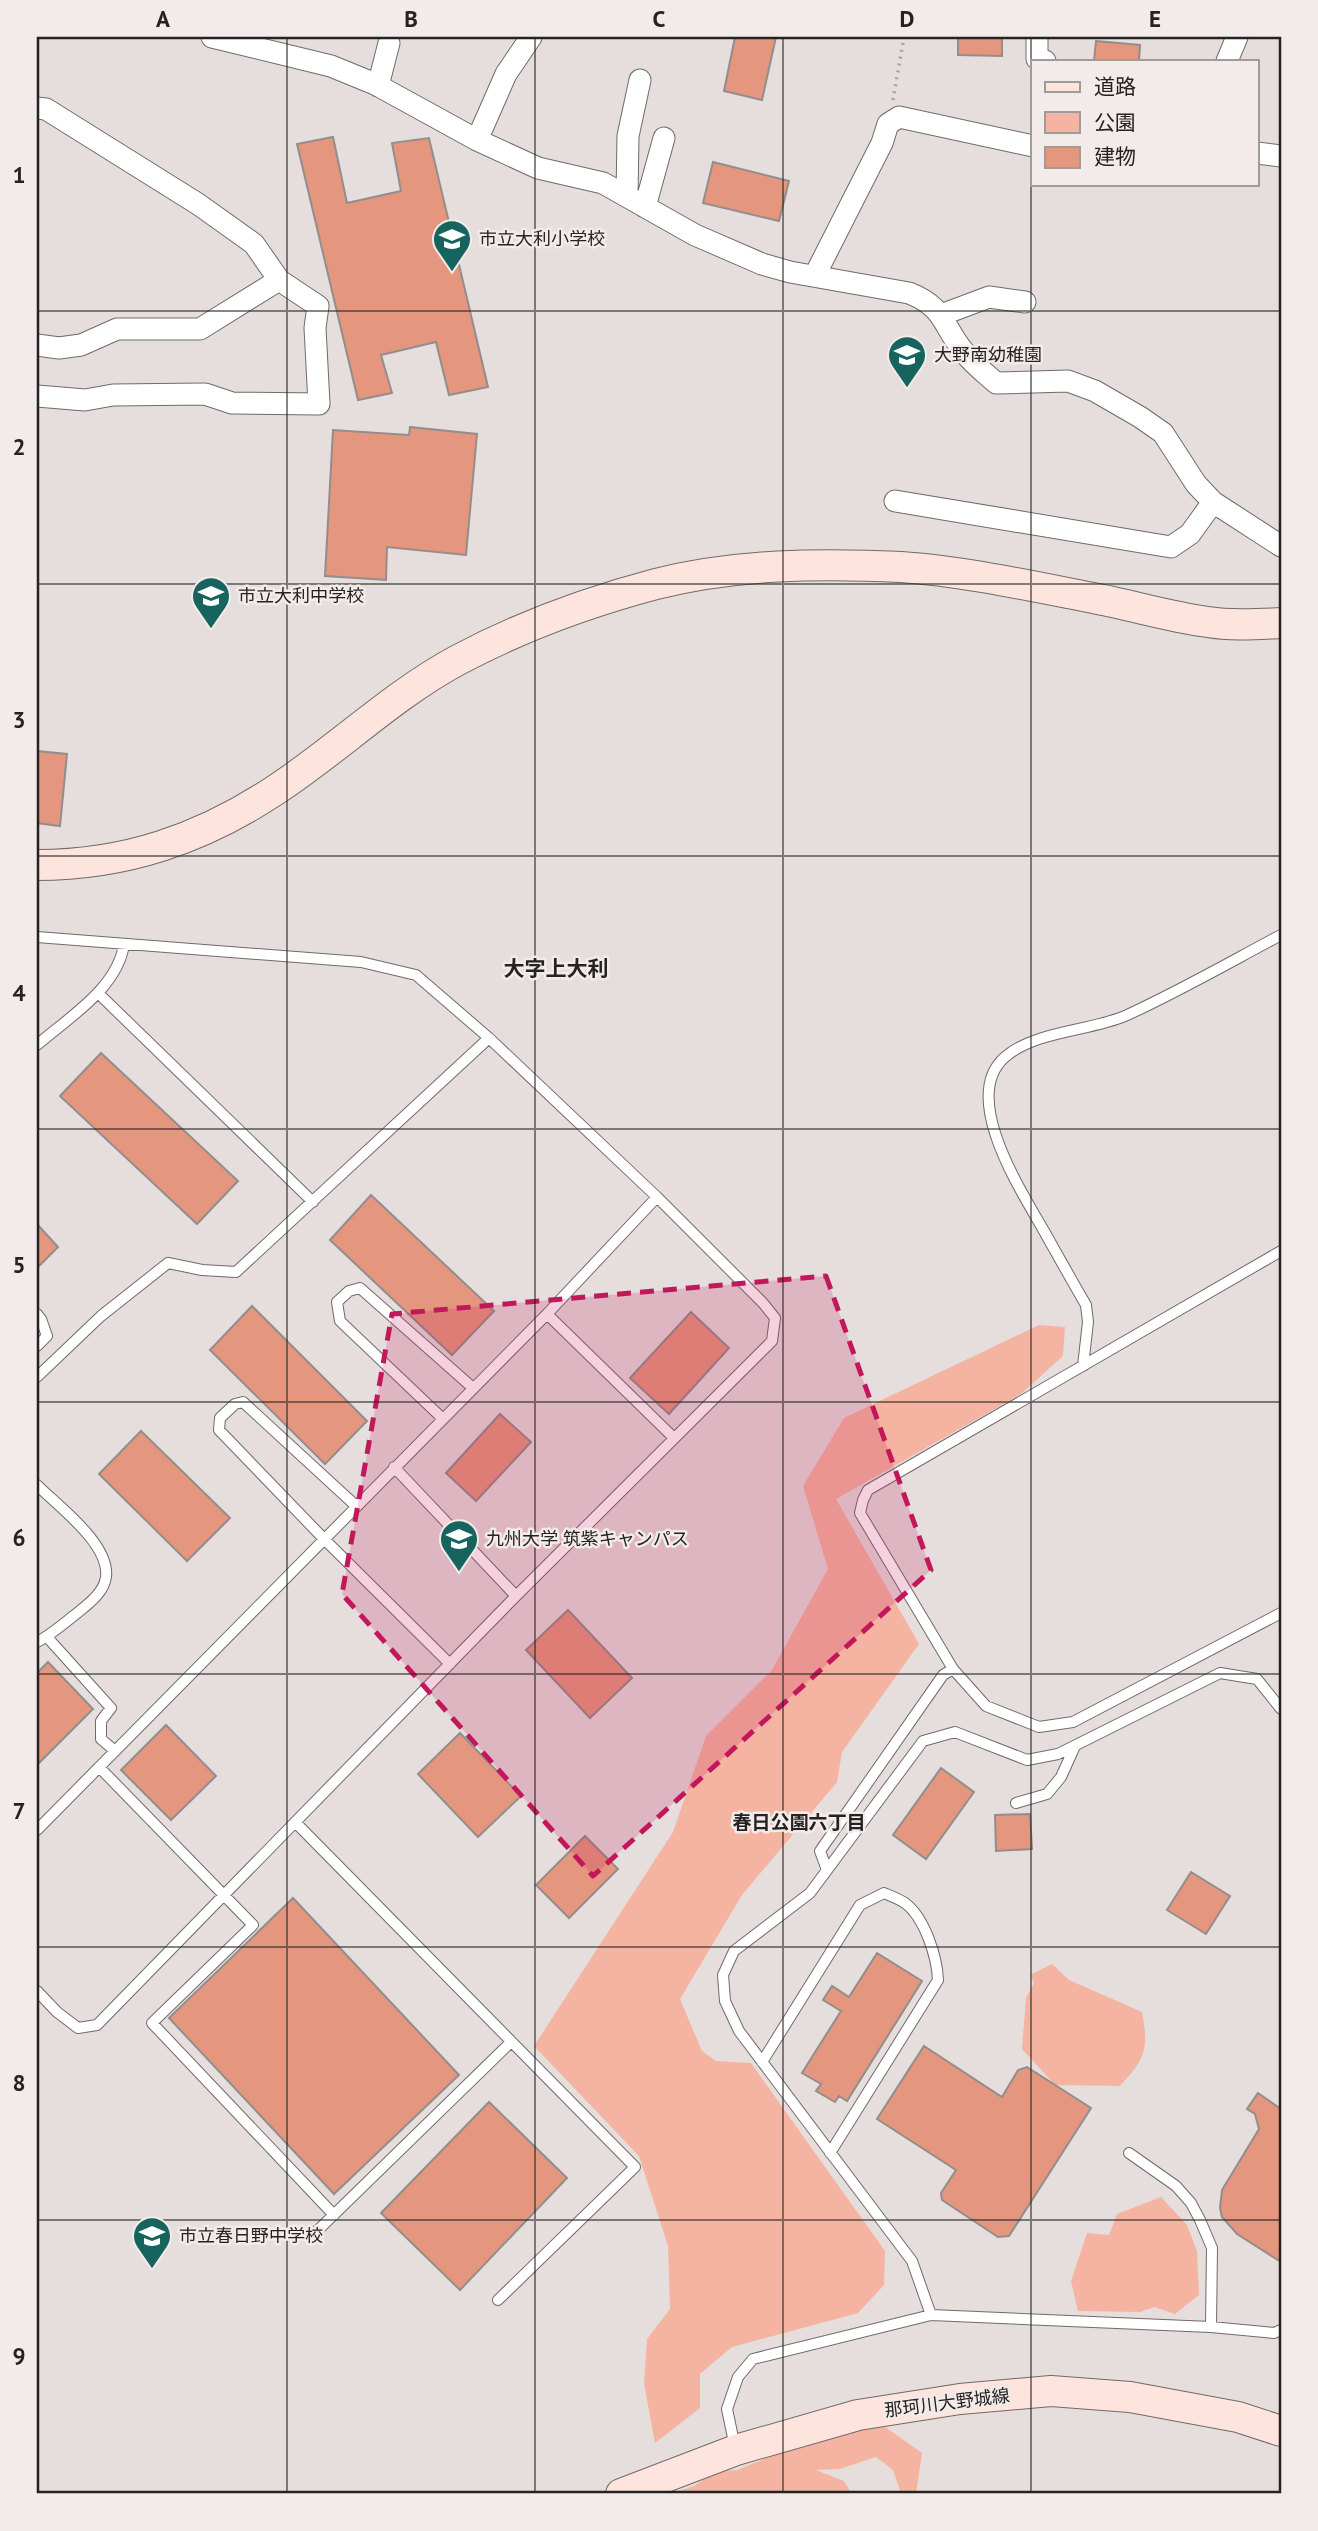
<svg xmlns="http://www.w3.org/2000/svg" width="1318" height="2531" font-family="'PT Sans','Noto Sans JP',sans-serif">
  <rect width="100%" height="100%" fill="#e5dedc"/>
  <path fill="#f5b4a1" d="M1039 1325 1065 1327 1063 1356 1021 1394 836 1499 919 1644 842 1752 837 1782 742 1895 680 1999 702 2051 716 2061 751 2063 885 2251 884 2285 858 2313 732 2347 700 2374V2408L655 2443 644 2384 647 2339 670 2309 668 2246 639 2156 534 2046 673 1832 706 1736 772 1670 828 1569 803 1486 844 1418Z
    M1052 1964 1069 1980 1142 2012C1149 2050 1145 2059 1120 2086L1055 2085 1022 2049 1026 1998 1034 1983 1030 1975Z
    M1161 2197 1187 2225 1197 2251 1199 2295 1175 2314 1154 2307 1140 2312 1078 2311 1071 2281 1087 2233 1109 2235 1117 2214Z
    M881 2424 922 2453 916 2494H901L893 2470 876 2457 840 2469 816 2470 844 2481 852 2494H671L694 2486 716 2471 737 2470 794 2447Z"/>
  <path fill="#e5967e" stroke="#938d8b" stroke-width="2" d="M735 37H776L762 100 724 91Z
    M958 37H1002V56L958 55Z
    M1096 41 1140 45 1139 61H1094Z
    M333 137 347 203 401 191 392 143 429 138 488 387 449 395 436 342 381 355 392 393 358 400 297 144Z
    M713 162 789 181 779 221 703 203Z
    M410 427 477 434 466 555 387 547 386 580 325 576 333 430 409 435Z
    M37 751 67 754 60 826 37 823Z
    M101 1053 238 1181 197 1224 60 1096Z
    M371 1195 494 1311 452 1355 330 1240Z
    M37 1224 58 1247 37 1268Z
    M252 1306 367 1421 325 1464 210 1350Z
    M691 1312 729 1348 669 1414 630 1378Z
    M500 1414 531 1442 476 1501 446 1473Z
    M141 1431 230 1518 187 1561 99 1474Z
    M568 1610 632 1678 590 1718 526 1650Z
    M48 1662 93 1709 37 1765V1673Z
    M166 1725 216 1776 171 1820 121 1770Z
    M460 1733 521 1796 478 1837 418 1774Z
    M941 1768 974 1792 926 1859 893 1835Z
    M1030 1814 1032 1849 996 1851 995 1815Z
    M585 1836 618 1869 569 1918 536 1885Z
    M1191 1872 1230 1896 1206 1934 1167 1910Z
    M293 1898 459 2075 334 2194 169 2018Z
    M877 1953 922 1981 847 2101 839 2096 835 2102 816 2091 821 2084 802 2073 841 2011 823 2000 832 1986 849 1997Z
    M924 2046 1002 2097 1018 2070 1027 2067 1091 2108 1009 2236 998 2237 942 2200 941 2193 956 2170 877 2119Z
    M1258 2093 1281 2109V2262L1237 2234 1222 2217 1220 2208 1222 2190 1259 2129 1255 2114 1247 2109Z
    M489 2102 567 2178 460 2290 381 2213Z"/>
  <g fill="none" stroke-linecap="round" stroke-linejoin="round">
    <defs>
      <path id="lane" d="M37 937 361 962 416 975 489 1038 657 1197 763 1303 775 1318 772 1341 516 1596 97 2025 78 2028 57 2012 37 1991
        M98 993 313 1202
        M37 1045C68 1018 118 988 124 944
        M1281 1251 868 1490 863 1500 860 1513 953 1669 986 1706 1039 1727 1073 1722 1281 1613
        M37 1314 41 1319 47 1336 37 1346
        M547 1314 674 1438
        M1083 1366 1088 1322 1086 1305C1072 1281 1058 1256 1044 1231 1022 1192 959 1097 1005 1057 1035 1031 1090 1031 1125 1016 1178 992 1230 962 1281 935
        M37 1377 101 1316 168 1263 202 1270 236 1272 489 1038
        M442 1418 340 1321 337 1302 349 1291 360 1288 473 1388
        M394 1467 516 1596
        M37 1485C59 1507 110 1544 106 1577 104 1593 87 1605 76 1614 63 1624 51 1635 37 1642
        M355 1505 243 1402 235 1404 220 1418 219 1430 324 1539 450 1664
        M47 1637 111 1708 101 1721V1739L115 1751
        M99 1767 253 1925 152 2023 334 2215
        M1016 1803 1047 1794 1061 1777 1075 1746
        M295 1822 635 2167 498 2300
        M37 1830 547 1314 657 1197
        M827 1870 820 1851 943 1675 953 1669
        M762 2062 860 1905 884 1893C891 1896 899 1899 905 1903 925 1918 937 1957 938 1980L830 2153
        M1129 2153 1176 2186 1191 2203 1200 2220 1212 2248 1211 2327
        M314 2234 511 2042
        M931 2315 912 2261 739 2031 725 2001 723 1975 734 1951 810 1893 923 1741 955 1732 1027 1760 1058 1754 1220 1673 1257 1679 1281 1709
        M735 2447 727 2409 738 2377 753 2359 931 2315 1211 2327 1274 2333 1281 2330"/>
      <path id="street" d="M212 37 331 66 375 84 477 140 538 168 603 183 695 235 762 264 790 272 909 293C945 307 942 325 964 352 973 364 985 373 996 383L1068 381 1095 391 1140 417 1163 433 1196 484 1213 502 1281 546
        M1037 37V59L1045 61
        M1227 61 1237 37
        M378 86 389 43
        M37 108 46 109 198 204 254 244 279 280 200 329H117L81 345 59 348 37 345
        M477 140 506 74 531 37
        M1257 153 1281 156
        M627 196 628 136 640 80
        M645 207 664 138
        M815 275 882 143 888 124 899 117 1033 146
        M941 315 989 297 1025 302
        M37 396 85 400 113 395 205 394 232 403 319 404 315 328 318 306 279 280
        M895 501 1171 547 1190 534 1213 502"/>
      <path id="secondary" d="M37 865C125 865 201 839 274 791 337 750 391 696 458 660 520 627 588 602 656 584 735 564 820 563 901 567 963 571 1036 587 1098 599 1134 606 1171 617 1208 622 1231 626 1258 624 1281 623
        M621 2494 736 2450 858 2415 960 2399 1051 2391 1130 2397 1238 2417 1281 2431"/>
    </defs>
    <use href="#lane" stroke="#706a69" stroke-width="12"/>
    <use href="#street" stroke="#706a69" stroke-width="23"/>
    <use href="#secondary" stroke="#706a69" stroke-width="32"/>
    <path stroke="#a9a3a1" stroke-width="3.5" stroke-dasharray="2 5" stroke-linecap="butt" d="M893 100 904 37"/>
    <use href="#lane" stroke="#fff" stroke-width="10"/>
    <use href="#street" stroke="#fff" stroke-width="21"/>
    <use href="#secondary" stroke="#fde4dc" stroke-width="30"/>
  </g>
  <path fill="#c2185b" fill-opacity="0.2" stroke="#c2185b" stroke-width="5" stroke-dasharray="14 9" stroke-linejoin="round" d="M826 1276 931 1570 593 1876 342 1594 392 1314Z"/>
  <path fill="none" stroke="#252322" stroke-width="2" stroke-opacity="0.55" d="M287 37V2494M535 37V2494M783 37V2494M1031 37V2494M37 311H1281M37 584H1281M37 856H1281M37 1129H1281M37 1402H1281M37 1674H1281M37 1947H1281M37 2220H1281"/>
  <defs>
    <symbol id="school-pin" viewBox="-11 -11 22 30"><path d="M0 17L-7.5 6A9.5 9.5 0 1 1 7.5 6Z" fill="#17645e" stroke="#f2ebe9"/><path d="M0-5L7-2L0 1L-7-2ZM-4 1L0 2.5L4 1V4Q0 6-4 4Z" fill="#fff"/></symbol>
    <symbol id="university-pin" viewBox="-11 -11 22 30"><path d="M0 17L-7.5 6A9.5 9.5 0 1 1 7.5 6Z" fill="#17645e" stroke="#f2ebe9"/><path d="M0-5L7-2L0 1L-7-2ZM-4 1L0 2.5L4 1V4Q0 6-4 4Z" fill="#fff"/></symbol>
  </defs>
  <g fill-rule="evenodd">
    <use href="#school-pin" x="430" y="217" width="44" height="60"/>
    <use href="#school-pin" x="885" y="333" width="44" height="60"/>
    <use href="#school-pin" x="189" y="574" width="44" height="60"/>
    <use href="#university-pin" x="437" y="1517" width="44" height="60"/>
    <use href="#school-pin" x="130" y="2214" width="44" height="60"/>
  </g>
  <g text-anchor="middle" stroke-width="5" stroke-linejoin="round" paint-order="stroke">
    <g font-size="18" fill="#252322" stroke="#f2ebe9" text-anchor="start">
      <text x="479" y="245">市立大利小学校</text>
      <text x="934" y="361">大野南幼稚園</text>
      <text x="238" y="602">市立大利中学校</text>
      <text x="486" y="1545">九州大学 筑紫キャンパス</text>
      <text x="179" y="2242">市立春日野中学校</text>
    </g>
    <g font-size="18" fill="#252322" stroke="#f2ebe9">
      <text transform="translate(947 2403) rotate(-7)" y="6">那珂川大野城線</text>
    </g>
    <g font-size="19" font-weight="bold" fill="#252322" stroke="#f2ebe9">
      <text x="799" y="1829">春日公園六丁目</text>
    </g>
    <g font-size="21" font-weight="bold" fill="#252322" stroke="#f2ebe9">
      <text x="556" y="976">大字上大利</text>
    </g>
  </g>
  <rect width="1318" height="2531" fill="none" stroke="#f2ebe9" stroke-width="77"/>
  <rect x="1031" y="60" width="228" height="126" fill="#f2ebe9" stroke="#a09b99" stroke-width="2"/>
  <rect x="1045" y="82" width="35" height="10" fill="#fde4dc" stroke="#a09b99" stroke-width="2"/>
  <text x="1094" y="94" font-size="21" fill="#252322">道路</text>
  <rect x="1045" y="112" width="35" height="21" fill="#f5b4a1" stroke="#a09b99" stroke-width="2"/>
  <text x="1094" y="130" font-size="21" fill="#252322">公園</text>
  <rect x="1045" y="147" width="35" height="21" fill="#e5967e" stroke="#a09b99" stroke-width="2"/>
  <text x="1094" y="164" font-size="21" fill="#252322">建物</text>
  <rect x="38" y="38" width="1242" height="2454" fill="none" stroke="#252322" stroke-width="2.5"/>
  <g font-size="23" text-anchor="middle" font-weight="bold" fill="#252322">
    <text x="163" y="27">A</text>
    <text x="411" y="27">B</text>
    <text x="659" y="27">C</text>
    <text x="907" y="27">D</text>
    <text x="1155" y="27">E</text>
    <text x="19" y="183">1</text>
    <text x="19" y="455">2</text>
    <text x="19" y="728">3</text>
    <text x="19" y="1001">4</text>
    <text x="19" y="1273">5</text>
    <text x="19" y="1546">6</text>
    <text x="19" y="1819">7</text>
    <text x="19" y="2091">8</text>
    <text x="19" y="2364">9</text>
  </g>
</svg>
